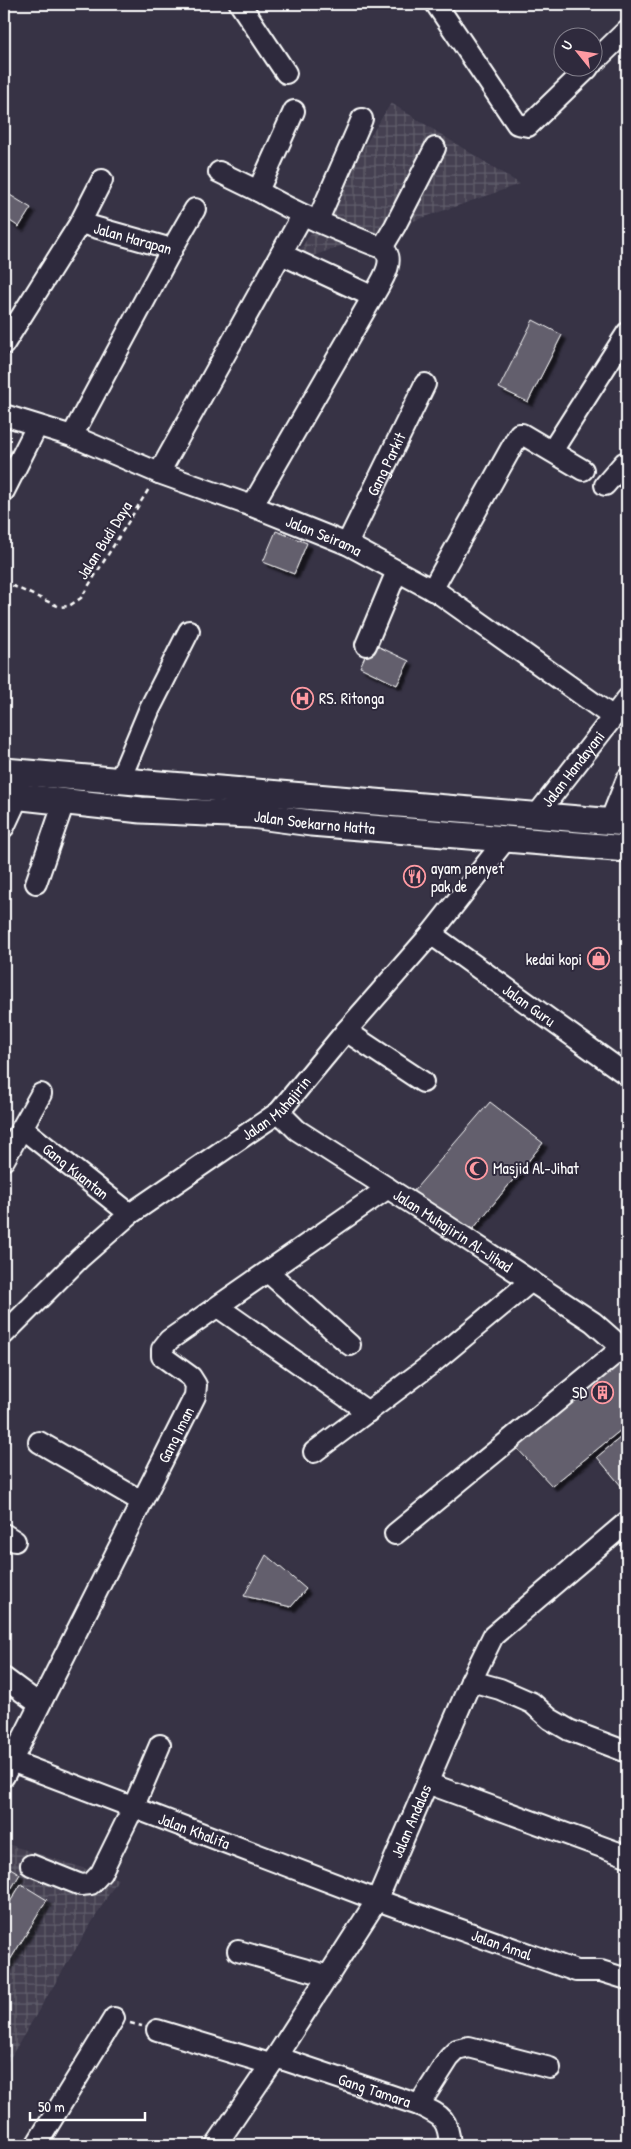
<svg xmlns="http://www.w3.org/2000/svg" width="631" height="2149" font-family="'Patrick Hand',sans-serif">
  <defs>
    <pattern id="industrial-grid" width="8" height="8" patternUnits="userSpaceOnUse" patternTransform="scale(1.25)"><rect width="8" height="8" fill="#444051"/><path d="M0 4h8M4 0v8" fill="none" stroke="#605d6b"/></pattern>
    <filter id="shadow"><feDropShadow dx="4.5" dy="4.5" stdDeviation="1" flood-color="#0009"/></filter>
  </defs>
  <rect width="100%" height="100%" fill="#373345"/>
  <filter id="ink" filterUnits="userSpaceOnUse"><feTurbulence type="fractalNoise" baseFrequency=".02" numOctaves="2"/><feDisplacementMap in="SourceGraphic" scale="10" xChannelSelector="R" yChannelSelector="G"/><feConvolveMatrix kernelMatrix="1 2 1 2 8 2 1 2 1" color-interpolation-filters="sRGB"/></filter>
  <g filter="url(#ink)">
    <path fill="url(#industrial-grid)" d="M391 103 520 184 292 263Z
      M10 1845 118 1879 4 2068V1854Z"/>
    <path fill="#635f6d" stroke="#fff" filter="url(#shadow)" d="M5 192 31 208 19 227 4 217Z
      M533 320 562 335 528 402 499 388Z
      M276 531 307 543 294 574 263 562Z
      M371 643 409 661 397 685 360 667Z
      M490 1102 543 1143 469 1234 411 1194Z
      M623 1355 627 1358V1425L552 1486 514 1445Z
      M627 1432V1493L597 1457Z
      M266 1555 306 1589 291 1607 244 1596Z
      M4 1864 20 1874 4 1901Z
      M21 1884 47 1900 4 1970V1912Z"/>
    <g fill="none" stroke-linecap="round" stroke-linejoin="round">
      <defs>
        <g id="minor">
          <path d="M240 4 286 73"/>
          <path d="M436 4 517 124 528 126 588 68"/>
          <path d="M594 62 627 30"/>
          <path d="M219 172 258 191"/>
          <path d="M318 220 362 119"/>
          <path id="s1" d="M80 223 172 249 195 209"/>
          <path d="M382 248 395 226 435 148"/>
          <path d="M281 254 363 292 372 298"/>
          <path d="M4 344 80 223 102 180"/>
          <path id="s2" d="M4 415 72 436 159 473 252 506 347 544 440 594 613 717"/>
          <path d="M72 436 172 249"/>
          <path d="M552 451 627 333"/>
          <path d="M159 473 302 216"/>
          <path d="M605 485 624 463H627"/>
          <path d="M4 491 37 426"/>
          <path d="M252 506 372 298C379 285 399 259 382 248 339 231 297 214 258 191L294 111"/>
          <path id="s3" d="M347 544 425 384"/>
          <path d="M432 590 519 434H522L583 470"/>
          <path d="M366 645 397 571"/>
          <path d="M119 782 150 708 189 631"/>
          <path id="s4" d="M536 816 627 699"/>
          <path d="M610 822 627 779"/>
          <path d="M4 827 18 797"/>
          <path d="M36 883 64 802"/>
          <path id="s5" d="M431 934 627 1075"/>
          <path d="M346 1031 423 1082"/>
          <path id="s6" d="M279 1112 297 1130 444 1224 593 1322 627 1352"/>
          <path id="s7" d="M22 1128 130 1214"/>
          <path d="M4 1160 41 1094"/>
          <path d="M268 1272 350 1345"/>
          <path d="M218 1307 368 1412"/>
          <path id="s8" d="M4 1334 80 1258 130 1214 279 1112 346 1031 431 934 506 839"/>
          <path d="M39 1442 141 1501"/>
          <path d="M314 1452 430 1365 531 1281"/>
          <path d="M4 1534 15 1541"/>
          <path d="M395 1534 622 1348"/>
          <path d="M4 1678 39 1704"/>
          <path d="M471 1681 500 1689 532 1703 550 1719 569 1730 627 1752"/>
          <path id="s9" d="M11 1761 377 1900 576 1971H601L627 1979"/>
          <path id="s10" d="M4 1776 195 1396 196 1385 191 1377 162 1356V1349L169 1340 388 1188"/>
          <path d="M427 1783 627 1856"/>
          <path d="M31 1865 81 1885 91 1884 101 1873 133 1808 160 1745"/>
          <path d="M238 1951 329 1976"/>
          <path d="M157 2030 270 2064"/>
          <path id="s11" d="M276 2057 419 2105C442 2116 448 2118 450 2145"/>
          <path d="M419 2105 449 2058 457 2050 469 2047 550 2068"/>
          <path d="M36 2145 114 2018"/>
          <path id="s12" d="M216 2145 276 2057 377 1900 471 1681 493 1636 627 1522"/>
        </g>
        <g id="major">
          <path d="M4 771 627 823"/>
          <path id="s13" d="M4 795 141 810 251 815 311 823 627 849"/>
        </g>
      </defs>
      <use href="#minor" stroke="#fff" stroke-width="24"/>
      <use href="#major" stroke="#fff" stroke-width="29"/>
      <path stroke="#fff" stroke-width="2.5" stroke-dasharray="5 4" stroke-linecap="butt" d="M4 582 60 607 69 606 81 598 150 487
        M130 2023 142 2026"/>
      <use href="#minor" stroke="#2f2a3d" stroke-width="20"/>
      <use href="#major" stroke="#2f2a3d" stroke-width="25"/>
    </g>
  </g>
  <defs>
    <symbol id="hospital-ring" viewBox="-11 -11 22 22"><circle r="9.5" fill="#2f2a3d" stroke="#ff9aa2" stroke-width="1.5"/><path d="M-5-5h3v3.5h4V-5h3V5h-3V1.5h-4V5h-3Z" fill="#ff9aa2"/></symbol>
    <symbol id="restaurant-ring" viewBox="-11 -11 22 22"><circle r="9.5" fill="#2f2a3d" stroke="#ff9aa2" stroke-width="1.5"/><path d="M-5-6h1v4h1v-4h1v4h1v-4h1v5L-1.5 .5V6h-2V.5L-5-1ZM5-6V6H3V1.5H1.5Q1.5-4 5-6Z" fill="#ff9aa2"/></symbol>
    <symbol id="shop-ring" viewBox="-11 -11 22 22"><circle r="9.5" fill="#2f2a3d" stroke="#ff9aa2" stroke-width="1.5"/><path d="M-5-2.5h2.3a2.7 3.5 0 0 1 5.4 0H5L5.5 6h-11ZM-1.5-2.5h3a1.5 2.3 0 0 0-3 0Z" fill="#ff9aa2"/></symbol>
    <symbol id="mosque-ring" viewBox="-11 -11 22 22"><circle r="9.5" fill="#2f2a3d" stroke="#ff9aa2" stroke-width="1.5"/><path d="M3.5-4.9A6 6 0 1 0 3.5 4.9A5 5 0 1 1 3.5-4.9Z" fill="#ff9aa2"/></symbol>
    <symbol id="building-ring" viewBox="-11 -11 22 22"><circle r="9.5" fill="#2f2a3d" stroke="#ff9aa2" stroke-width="1.5"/><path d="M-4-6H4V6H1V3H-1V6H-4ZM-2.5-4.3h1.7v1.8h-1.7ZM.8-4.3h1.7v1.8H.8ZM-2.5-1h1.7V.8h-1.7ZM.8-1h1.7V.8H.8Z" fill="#ff9aa2"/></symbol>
  </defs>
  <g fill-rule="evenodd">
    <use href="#hospital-ring" x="290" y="686" width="25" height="25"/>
    <use href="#restaurant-ring" x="402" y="864" width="25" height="25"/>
    <use href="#shop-ring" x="586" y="946" width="25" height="25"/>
    <use href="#mosque-ring" x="464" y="1156" width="25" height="25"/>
    <use href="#building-ring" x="590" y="1380" width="25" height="25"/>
  </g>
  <g text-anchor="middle" stroke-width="4" stroke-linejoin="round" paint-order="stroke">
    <g font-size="16" fill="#fff" stroke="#2f2a3d">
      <text dy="6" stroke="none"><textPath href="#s1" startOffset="55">Jalan Harapan</textPath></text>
      <text dy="6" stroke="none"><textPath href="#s3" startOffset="89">Gang Parkit</textPath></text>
      <text dy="6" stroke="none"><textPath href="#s2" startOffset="342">Jalan Seirama</textPath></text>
      <text transform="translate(104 540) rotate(-58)" y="6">Jalan Budi Daya</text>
      <text dy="6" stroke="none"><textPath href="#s4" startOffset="60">Jalan Handayani</textPath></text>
      <text dy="6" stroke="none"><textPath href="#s13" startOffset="312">Jalan Soekarno Hatta</textPath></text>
      <text dy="6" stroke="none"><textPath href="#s5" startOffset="121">Jalan Guru</textPath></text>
      <text dy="6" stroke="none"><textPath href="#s8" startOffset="355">Jalan Muhajirin</textPath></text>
      <text dy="6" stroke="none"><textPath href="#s7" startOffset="69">Gang Kuantan</textPath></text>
      <text dy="6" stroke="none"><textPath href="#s6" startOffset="211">Jalan Muhajirin Al-Jihad</textPath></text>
      <text dy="6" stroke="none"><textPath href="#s10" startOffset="382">Gang Iman</textPath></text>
      <text dy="6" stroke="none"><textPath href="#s12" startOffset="379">Jalan Andalas</textPath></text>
      <text dy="6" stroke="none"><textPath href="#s9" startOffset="196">Jalan Khalifa</textPath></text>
      <text dy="6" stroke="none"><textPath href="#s9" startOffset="524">Jalan Amal</textPath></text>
      <text dy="6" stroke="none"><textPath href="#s11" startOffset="104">Gang Tamara</textPath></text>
    </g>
    <g font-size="16" fill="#fff" stroke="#2f2a3d" text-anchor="start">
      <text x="319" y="704">RS. Ritonga</text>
      <text x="431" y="874">ayam penyet<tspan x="431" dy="18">pak de</tspan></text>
      <text x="582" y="965" text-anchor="end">kedai kopi</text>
      <text x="493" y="1174">Masjid Al-Jihat</text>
      <text x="587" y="1398" text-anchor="end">SD</text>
    </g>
  </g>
  <rect width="631" height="2149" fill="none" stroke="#2f2a3d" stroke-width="20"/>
  <rect x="10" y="10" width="611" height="2129" fill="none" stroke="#fff" stroke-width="2" filter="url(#ink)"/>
  <g transform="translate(578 52) rotate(300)"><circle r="24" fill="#2f2a3d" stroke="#827f8b"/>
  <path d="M0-4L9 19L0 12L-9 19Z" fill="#ff9aa2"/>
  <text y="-8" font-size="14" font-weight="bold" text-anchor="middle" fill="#ffffff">U</text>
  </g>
  <path d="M30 2112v8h115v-8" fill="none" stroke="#ffffff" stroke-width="2.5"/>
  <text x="38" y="2112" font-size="15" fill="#ffffff" stroke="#2f2a3d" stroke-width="4" paint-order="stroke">50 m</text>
</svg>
